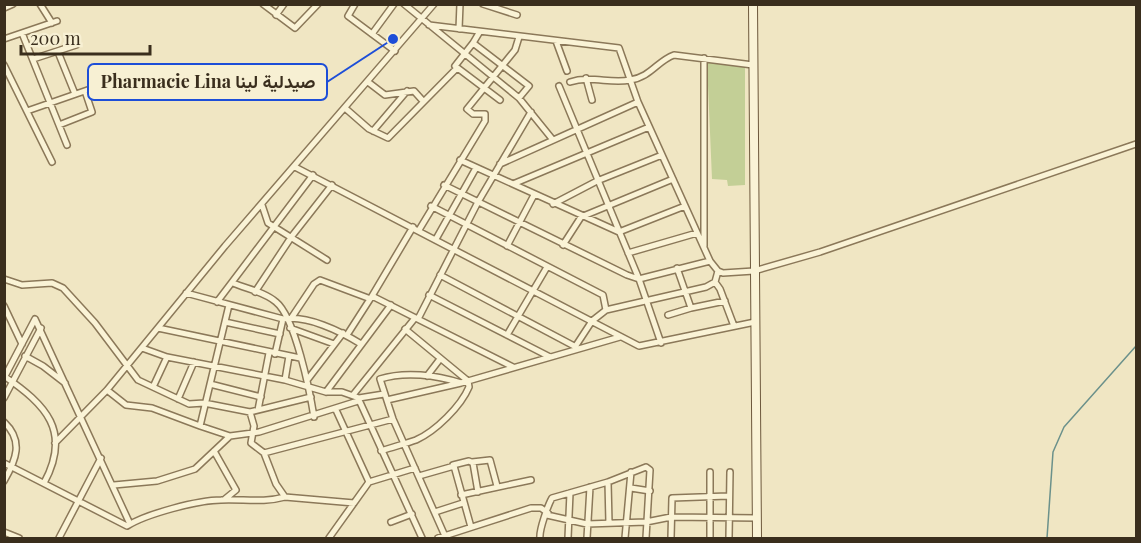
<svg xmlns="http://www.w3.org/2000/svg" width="1141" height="543" font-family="'Playfair Display',Vazirmatn,serif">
  <rect width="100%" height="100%" fill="#f0e6c3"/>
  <path fill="#c3cf96" d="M707 62 745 66V185L728 186 727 180 712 179Z"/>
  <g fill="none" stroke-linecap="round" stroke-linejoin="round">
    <path stroke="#6b918b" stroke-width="1.5" d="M1047 538 1053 452 1064 427 1136 346"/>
    <defs>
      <path id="street" d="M40 4 52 23
        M263 4 295 28 318 4
        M355 4 348 16 395 51
        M404 4 519 98 553 140
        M483 4 517 15
        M4 8 13 4
        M276 15 284 4
        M429 25 619 48 638 102 710 261 718 271 723 273 754 271 820 252 1136 144
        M459 29 460 4
        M22 33 67 145
        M479 33 473 43 529 86 519 98
        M372 34 394 4
        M4 39 57 21
        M556 41 567 71
        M473 43 455 66 500 100
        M58 52 75 94
        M704 58V246
        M33 59 76 45
        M4 65 52 162
        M586 78 592 100
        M368 82 385 95 414 91 423 101
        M570 82C591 75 610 84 630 80 651 77 657 61 674 55L753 65
        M559 86 639 279 661 343
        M345 108 369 129 388 138 457 68
        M27 111 99 86
        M59 125 92 112 85 91
        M373 131 407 91
        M460 160 619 232 685 206
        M500 164 638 102
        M295 167 639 346 755 322
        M513 184 649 127
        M444 185 627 275 639 279 710 261
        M553 204 597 181 662 155
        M262 205 268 223 327 260
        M431 206 603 295 606 310 592 321 575 347
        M419 230 485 121V114H473L467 109 515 50 519 37
        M436 239 476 168
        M563 245 581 217 673 179
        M507 246 534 195
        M628 253 697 233
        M677 268 691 308 725 301
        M440 275 576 347
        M4 279 22 285 52 283 63 288 95 323 138 380 189 404 204 403 250 412 311 397
        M715 282 720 289 734 326
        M233 283C247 289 265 292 276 302 295 317 310 392 314 417
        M255 292 292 236 332 185
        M186 293 283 319C307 315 340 331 361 344
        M429 295 550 357
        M372 296 413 227
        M217 302 313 175
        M4 306 22 344
        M606 310 706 287 715 282 718 271
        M668 315 691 308
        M292 317 314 284 320 280 368 298
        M418 319 478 202 531 112
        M225 322 280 334
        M158 328 300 358
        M290 328 334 344
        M347 335 372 296 513 367
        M507 335 547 267
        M142 348 167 357 285 380 326 392H342L359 398 384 394
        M275 354 283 319
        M25 356 43 366 65 383
        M4 376C46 405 72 431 44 483
        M427 376 440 359
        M4 378 35 319 130 524
        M308 379 343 333
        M285 380 289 356
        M210 384 261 397
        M153 387 167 357
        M107 390 126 405 152 408 200 426 229 305
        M326 392 391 305
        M353 395 415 318
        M4 398 41 328
        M178 399 194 362
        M359 400 422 538
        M387 400 461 383 620 337
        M258 410 269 353
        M336 410 369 482
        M250 412 254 426 251 443 264 453 276 484 285 497 354 503
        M4 422C24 441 16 460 4 481
        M200 426 230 436
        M55 443 107 390 225 246 434 4
        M214 451 236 490 225 499
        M381 451C392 447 405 444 416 440 436 431 461 406 469 387L468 381 405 329
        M264 453 393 419
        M472 462 490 460 497 486
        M4 463 127 526C146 514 198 500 221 500 244 499 263 503 285 497
        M453 465 469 461 473 463 478 492
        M419 476 454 466 471 527
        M608 482 646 467 650 470 646 538
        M114 485 157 481 195 469 230 436 259 432 358 401
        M631 488 650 491
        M461 495 531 480
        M435 512 463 503
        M547 515 587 524 646 522 671 517 757 518
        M391 522 412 514
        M4 532 19 538
        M445 536 393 419 380 379C405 371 436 375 461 383
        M59 538 101 458
        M329 538 369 482 415 468
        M438 538 531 508H541L548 513
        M540 538C539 530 548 505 552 498L608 482 609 523
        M568 538 570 493
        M587 538 590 487
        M625 538 631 472
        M671 538 672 498 728 496
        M710 538V472
        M729 538 730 472"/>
      <path id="secondary" d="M753 4 757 538"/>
    </defs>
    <use href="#street" stroke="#8b7859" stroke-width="8"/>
    <use href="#secondary" stroke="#6d583c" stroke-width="10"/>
    <use href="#street" stroke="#faf3d6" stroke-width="5"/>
    <use href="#secondary" stroke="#faf3d6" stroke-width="8"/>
  </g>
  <path fill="none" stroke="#1d4ed8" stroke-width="2" d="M393 39L327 82"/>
  <circle fill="#1d4ed8" stroke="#f7f0d3" stroke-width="2" cx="393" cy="39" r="6"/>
  <rect fill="#f7f0d3" stroke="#1d4ed8" stroke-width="2" x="88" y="64" width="239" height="36" rx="6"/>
  <g font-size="18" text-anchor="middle" font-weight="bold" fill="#3a2e1d">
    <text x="208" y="88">Pharmacie Lina صيدلية لينا</text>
  </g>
  <rect width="1141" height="543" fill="none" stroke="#3a2e1d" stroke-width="12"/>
  <path d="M21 45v9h129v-9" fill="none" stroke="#3a2e1d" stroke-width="3"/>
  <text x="30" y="45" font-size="18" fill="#3a2e1d" stroke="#f7f0d3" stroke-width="4.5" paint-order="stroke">200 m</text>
</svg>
